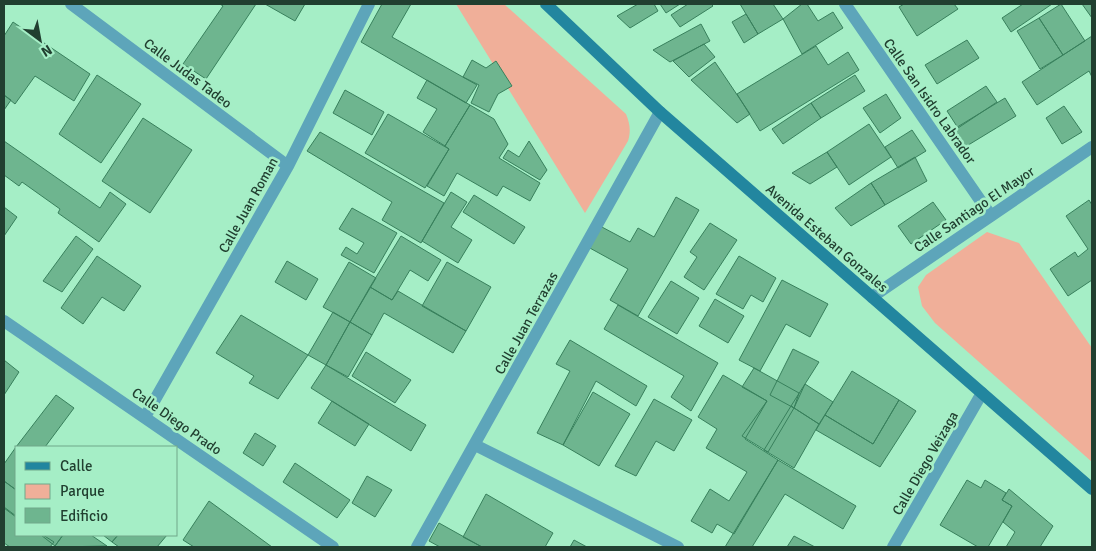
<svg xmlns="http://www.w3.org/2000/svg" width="1096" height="551" font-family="Signika,sans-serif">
  <rect width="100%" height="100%" fill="#a5eec6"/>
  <path fill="#f0af99" d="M456 4H504L626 114C630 124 631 131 628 141L585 213Z
    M987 232 1019 243 1092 348V462L935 323 922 306 918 287 926 275Z"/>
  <path fill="#6eb58f" stroke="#38805c" d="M220 4H256L206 79 183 64 223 6Z
    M265 4H305L295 21Z
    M382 4H411L392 37 477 85 466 103 361 42Z
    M638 4H654L658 11 630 28 617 16Z
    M660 4H680L666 13Z
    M688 4H711L713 6 680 27 671 15Z
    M740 4H773L783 19 758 34Z
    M802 4H807L818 21 833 12 843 28 802 54 783 19Z
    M904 4H954L958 9 917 36 899 7Z
    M1023 4H1052L1011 32 1002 18Z
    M1061 4 1085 41 1063 55 1039 18Z
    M1082 4H1092V18Z
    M746 14 758 34 744 43 732 22Z
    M1039 18 1063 55 1040 69 1017 31Z
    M13 22 90 74 74 101 35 76 15 104 4 95V36Z
    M701 24 710 41 670 62 653 50Z
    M1092 36V77L1089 71 1037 105 1022 82Z
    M967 40 979 58 937 84 925 65Z
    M704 44 715 57 689 77 673 61Z
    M816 46 828 65 848 52 859 70 760 131 737 94Z
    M472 60 486 68 496 61 512 86 498 94 489 112 471 103 479 85 463 77Z
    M715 62 750 114 737 123 691 80Z
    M97 75 141 104 101 163 59 134Z
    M855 75 865 91 821 118 811 103Z
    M427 80 470 105 445 146 423 132 437 109 417 98Z
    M986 86 997 102 958 128 947 111Z
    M345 90 384 112 372 135 333 113Z
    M886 94 901 118 880 133 863 108Z
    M4 95 11 100 4 110Z
    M1005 98 1016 116 965 147 954 129Z
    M811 103 821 118 783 144 772 129Z
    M470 105 494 119 508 144 499 158 540 183 530 201 503 186 497 196 457 173 444 196 427 186 449 149 445 146Z
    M1064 106 1082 132 1062 144 1046 118Z
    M388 114 449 149 425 188 365 153Z
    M143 118 192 150 150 213 102 181Z
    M869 124 891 157 849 185 827 152Z
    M912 130 926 151 898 168 885 147Z
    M320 132 444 203 421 243 382 220 392 202 307 151Z
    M4 141 100 208 110 192 126 204 99 242 58 213 60 209 22 182 19 186 4 175Z
    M529 141 547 170 540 180 503 158 508 150 519 157Z
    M827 152 837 167 810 184 792 173Z
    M915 157 927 181 885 205 871 183Z
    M871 183 885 205 851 226 835 208Z
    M451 192 467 202 451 227 472 240 458 263 422 241Z
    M474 195 525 227 514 244 463 212Z
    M676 197 699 210 638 316 610 300 628 269 588 247 600 226 630 242 638 228 654 237Z
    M1089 200 1092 205V280L1068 296 1050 269 1075 252 1078 257 1088 249 1066 216Z
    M933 202 946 220 911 244 898 226Z
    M4 207 17 217 4 236Z
    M352 208 397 233 374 273 341 255 346 247 357 254 364 243 339 229Z
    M710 223 737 240 704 290 684 277 697 257 690 252Z
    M76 236 93 249 62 292 43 281Z
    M401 236 441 260 428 281 410 270 392 300 370 287Z
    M97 256 141 286 124 311 102 297 83 324 61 308Z
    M739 256 776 278 763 302 751 295 743 309 716 294Z
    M287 261 318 279 306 300 275 282Z
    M349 262 376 278 350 322 323 307Z
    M447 262 491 287 466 331 422 306Z
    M782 280 828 304 810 337 786 324 760 371 739 360Z
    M671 281 699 298 677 334 648 317Z
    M370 287 392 300 398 291 466 331 453 353 384 313 372 335 350 322Z
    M715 299 744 316 728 343 699 326Z
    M618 305 718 363 691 411 671 397 684 376 604 329Z
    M333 312 350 322 326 365 308 355Z
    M241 315 308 355 278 399 249 383 254 376 216 353Z
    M350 322 372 335 348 377 326 365Z
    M570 340 647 386 636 406 596 381 563 445 537 433 570 371 556 364Z
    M793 349 819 362 805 384 794 408 770 395Z
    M366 352 411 380 395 403 352 376Z
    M4 360 19 372 4 395Z
    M326 365 426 425 411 451 311 388Z
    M754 368 799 393 794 408 768 452 742 436 767 401 742 387Z
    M852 371 899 400 873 444 825 415Z
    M723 375 767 401 745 439 778 460 734 534 717 524 712 533 691 521 710 489 729 501 747 472 706 448 717 429 698 417Z
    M805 384 833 402 819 424 791 406Z
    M593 392 630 414 599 466 563 445Z
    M56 395 74 408 45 447H16Z
    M654 399 692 420 674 451 656 441 636 476 615 466Z
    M899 400 916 411 880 467 816 430 825 415 873 444Z
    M332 401 369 424 355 446 318 423Z
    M791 406 819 424 794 468 764 450Z
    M255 433 276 446 263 466 243 453Z
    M16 447V487L15 489 4 481V464Z
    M778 460 856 506 843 529 785 494 752 547H725Z
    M295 463 350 500 337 518 283 482Z
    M367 476 392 490 375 517 352 503Z
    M967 480 981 488 985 480 1006 493 1002 500 1012 506 988 547H978L940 525Z
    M4 481 16 490V517L4 508Z
    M1009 489 1053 526 1040 547H1006L1015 532 1003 522 1012 506 1002 500Z
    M486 494 553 533 545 547H482L463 537Z
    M209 501 272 547H194L183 540Z
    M4 507 16 516V535H43L54 542 50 547H10L4 543Z
    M439 523 482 547H440L429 541Z
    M41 535H63L55 546Z
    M63 535H91L107 546 58 547 55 546Z
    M103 535H118L112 542Z
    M118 535H167L157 547H119L112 542Z
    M794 536 815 547H787Z
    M574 540 587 547H570Z"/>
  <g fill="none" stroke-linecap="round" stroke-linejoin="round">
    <path stroke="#5da5ba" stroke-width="12" d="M71 4 288 166
      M845 4 991 216
      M872 297 1092 147
      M4 321 333 547
      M145 417 288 166 369 4
      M475 445 678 547
      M417 547 660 112
      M893 547 982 393"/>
    <path stroke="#22869f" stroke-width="12" d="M546 4 660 112 1092 489"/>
  </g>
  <g text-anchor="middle" stroke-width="5" stroke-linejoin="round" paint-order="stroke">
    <g font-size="14" fill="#213f30" stroke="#a5eec6">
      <text transform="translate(188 73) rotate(37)" y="5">Calle Judas Tadeo</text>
      <text transform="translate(930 101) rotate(55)" y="5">Calle San Isidro Labrador</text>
      <text transform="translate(248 205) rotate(-61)" y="5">Calle Juan Roman</text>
      <text transform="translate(974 209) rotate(-34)" y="5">Calle Santiago El Mayor</text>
      <text transform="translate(827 238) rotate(41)" y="5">Avenida Esteban Gonzales</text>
      <text transform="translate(526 323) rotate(-61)" y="5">Calle Juan Terrazas</text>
      <text transform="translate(177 421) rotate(35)" y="5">Calle Diego Prado</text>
      <text transform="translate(925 463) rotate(-60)" y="5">Calle Diego Veizaga</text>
    </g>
  </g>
  <rect width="1096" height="551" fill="none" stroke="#213f30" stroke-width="10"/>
  <rect x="15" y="446" width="162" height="90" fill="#a5eec6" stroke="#70a88a"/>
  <rect x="25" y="462" width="25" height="8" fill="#22869f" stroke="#70a88a"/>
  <text x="60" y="471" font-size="15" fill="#213f30">Calle</text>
  <rect x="25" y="484" width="25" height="15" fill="#f0af99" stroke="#70a88a"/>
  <text x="60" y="496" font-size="15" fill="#213f30">Parque</text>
  <rect x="25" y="508" width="25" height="15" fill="#6eb58f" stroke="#70a88a"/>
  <text x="60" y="521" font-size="15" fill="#213f30">Edificio</text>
  <g transform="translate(40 40) rotate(148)" stroke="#a5eec6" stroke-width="4" paint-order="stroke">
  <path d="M0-4L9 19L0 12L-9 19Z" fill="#213f30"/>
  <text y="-8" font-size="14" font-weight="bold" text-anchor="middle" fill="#213f30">N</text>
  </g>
</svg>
